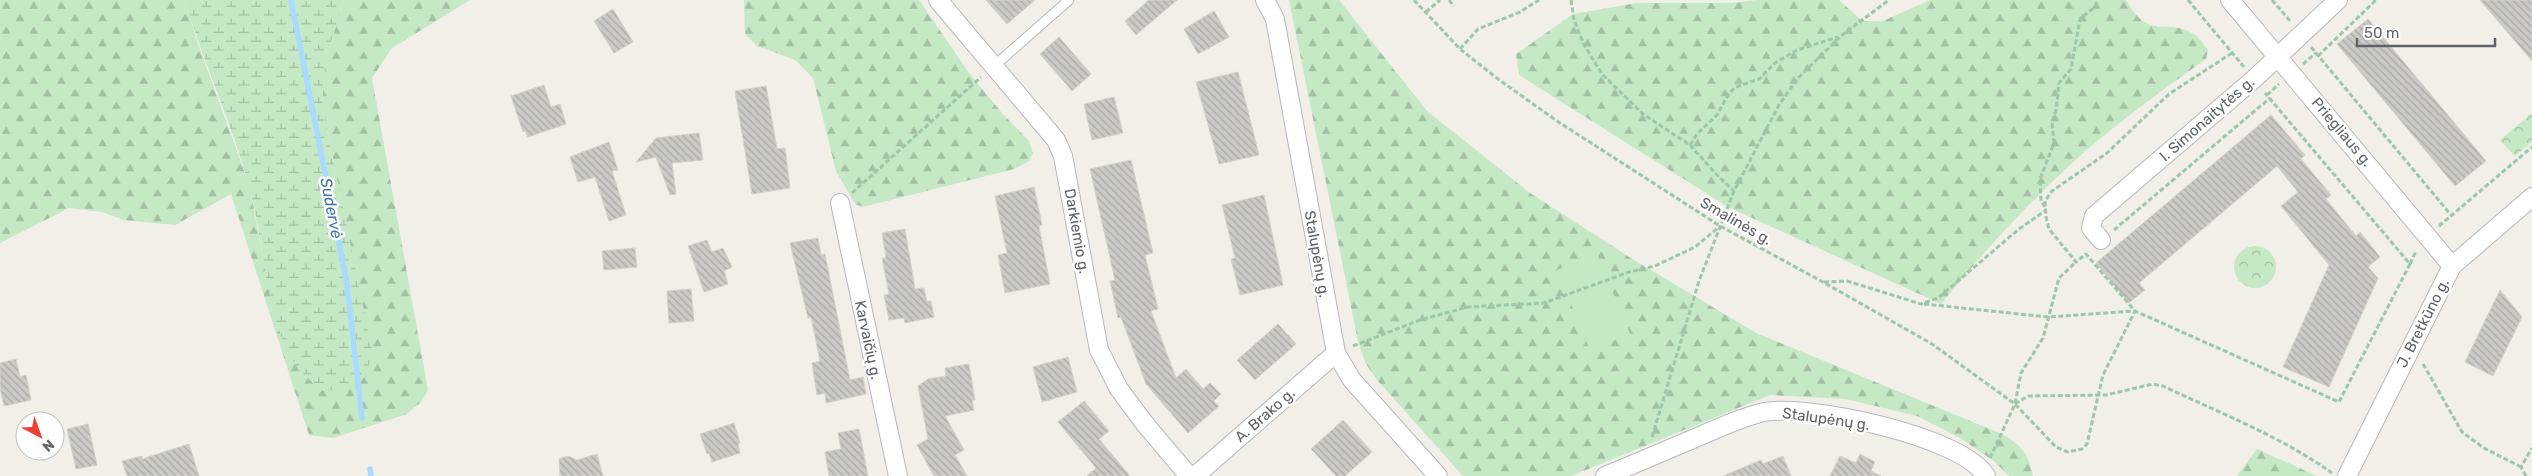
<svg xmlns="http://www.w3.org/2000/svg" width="2532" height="476" font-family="Rubik,sans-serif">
  <defs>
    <pattern id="forest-firs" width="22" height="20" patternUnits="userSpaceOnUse" patternTransform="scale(1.25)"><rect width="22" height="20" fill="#c5e8c5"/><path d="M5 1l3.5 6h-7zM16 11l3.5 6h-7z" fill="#a3c0a4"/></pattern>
    <pattern id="wetland-marsh" width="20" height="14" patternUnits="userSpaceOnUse" patternTransform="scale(1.25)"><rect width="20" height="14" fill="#c5e8c5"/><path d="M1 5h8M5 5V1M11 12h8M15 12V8" fill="none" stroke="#a3c0a4"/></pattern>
    <pattern id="park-crowns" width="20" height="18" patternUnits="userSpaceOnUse" patternTransform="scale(1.25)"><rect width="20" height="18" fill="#c5e8c5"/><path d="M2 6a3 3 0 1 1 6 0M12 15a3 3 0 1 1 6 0" fill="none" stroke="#a3c0a4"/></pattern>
    <pattern id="building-back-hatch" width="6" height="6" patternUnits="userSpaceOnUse" patternTransform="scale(1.25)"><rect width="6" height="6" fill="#cccac5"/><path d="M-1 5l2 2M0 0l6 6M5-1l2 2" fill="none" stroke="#a9a8a4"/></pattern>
  </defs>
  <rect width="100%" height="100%" fill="#f1efe8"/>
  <path fill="url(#forest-firs)" d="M0 0H185L196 38 250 187 270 297 282 337 371 350 322 105 325 61 344 0H470L392 48 372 78 428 390 421 402 407 414 333 438 309 435 231 194 175 225 124 220 102 212 69 208 0 243Z
    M744 0H919L969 73 1001 112 1029 141 1033 153 1029 161 1014 169 863 207 855 204 836 171 813 78 795 60 757 46 745 34Z
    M1289 0H1339L1427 111 1530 193 1634 260 1756 333 2002 434C2024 447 2027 452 2033 476H2009L1994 461 1960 438 1917 416 1846 399 1770 395 1571 476H1463L1377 380 1365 362 1358 341Z
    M1757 0H1839L1862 21H1883L1930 0H2126C2151 44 2166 15 2195 35 2200 38 2204 45 2208 50L2206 59C2164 89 2121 120 2082 154 2031 200 1984 251 1941 304L1728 207 1519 75 1516 54 1573 14 1637 3H1732Z
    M2257 449 2317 476H2237Z"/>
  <path fill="url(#wetland-marsh)" d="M185 0H344L325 61 322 105 372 350 367 372 357 388 323 391C316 384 306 378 300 370 264 326 265 240 249 186 232 123 203 63 185 0Z"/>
  <path fill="url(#park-crowns)" d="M2532 113V142L2515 156 2500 140Z
    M2234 267a21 21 0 1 1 42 0a21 21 0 1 1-42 0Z"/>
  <path fill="#c5e8c5" d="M1597 254 1630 334 1590 350 1557 270Z"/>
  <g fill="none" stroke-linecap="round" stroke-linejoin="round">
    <path stroke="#aadaff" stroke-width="5.5" d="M291 0 347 284 362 418
      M370 469 371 476"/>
  </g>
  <path fill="url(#building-back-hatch)" stroke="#d6d1c6" d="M986 0H1035L1007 24Z
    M1149 0H1177L1136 35 1125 21Z
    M2480 0H2532V61Z
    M613 9 633 42 614 53 594 21Z
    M1214 11 1229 37 1198 54 1184 29Z
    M2368 19 2486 161 2455 186 2337 44Z
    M1059 37 1091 74 1072 91 1040 54Z
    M1238 72 1259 155 1219 164 1196 82Z
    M544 85 551 107 560 104 566 124 528 137 525 131 523 132 511 96Z
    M766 86 777 149 785 148 790 188 752 194 735 91Z
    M1114 97 1123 133 1092 140 1084 104Z
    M2271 115 2305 155 2301 159 2331 195 2326 199 2356 236 2360 232 2380 257 2368 267 2378 278 2329 387 2283 367 2329 265 2281 206 2298 192 2277 166 2139 283 2145 290 2129 303 2096 263Z
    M699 133 703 160 672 163 676 194 670 195 656 157 636 162 656 138Z
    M609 142 618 170 612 171 626 215 609 221 595 177 578 182 570 157Z
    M1131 160 1153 253 1145 255 1158 309 1151 311 1176 378 1186 369 1203 389 1210 383 1221 394 1214 401 1219 406 1188 433 1146 384 1121 317 1118 318 1110 281 1115 280 1090 169Z
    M1034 187 1042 225 1039 226 1050 284 1005 293 998 255 1007 253 995 196Z
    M1264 195 1283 285 1240 295 1231 259 1235 258 1222 205Z
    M905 229 915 289 924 288 927 302 931 301 934 317 905 323 904 318 889 320 884 295 889 294 882 258H886L882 233Z
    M818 238 821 255 825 254 850 380 863 377 866 394 826 403 825 393 817 395 812 363 820 361 811 317 808 318 790 243Z
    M707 240 712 252 723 248 732 267 724 271 728 284 704 292 688 246Z
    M635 248 637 267 604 270 602 251Z
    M691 289 694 321 669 323 667 291Z
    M2500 290 2522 317 2493 376 2465 362Z
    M1278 324 1296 344 1255 380 1237 360Z
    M1068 357 1077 392 1042 402 1033 367Z
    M16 359 20 377 26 375 31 400 4 406 0 388V363Z
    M969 364 975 400H972L974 410 945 416 964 450 955 455 967 476H934L917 445 928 439 918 386 928 379 946 376 945 368Z
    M1084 401 1109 431 1099 439 1130 476H1087L1096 468 1058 422Z
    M1343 420 1372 452 1345 476H1336L1311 449Z
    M734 423 740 443 738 444 740 453 712 462 709 453 707 454 700 434Z
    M88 424 97 465 76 469 67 429Z
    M859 429 868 476H829L825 452 841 449 838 433Z
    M189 444 199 476H127L122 461 142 456V459Z
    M597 454 603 476H560L559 459 568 456 577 460Z
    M1860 454 1875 462 1871 471 1881 476H1830L1840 456 1856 463Z
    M1783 456 1791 476H1723L1761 460 1763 464Z"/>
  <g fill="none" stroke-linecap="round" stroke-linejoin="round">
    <defs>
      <path id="service" d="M993 67 1069 0"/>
      <path id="minor" d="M938 0 1056 140 1063 156 1099 350 1119 389 1145 424 1189 476
        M1265 0 1275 19 1336 353 1352 380 1438 476
        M2230 0 2452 266
        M840 203 898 476
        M2101 240 2091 228 2094 216 2254 79 2338 0
        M1195 476 1336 353
        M1605 476C1637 463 1669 449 1700 436 1721 427 1742 417 1764 412 1808 404 1962 436 1986 476
        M2347 476 2452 266 2532 197"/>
    </defs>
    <use href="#service" stroke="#b5b8bc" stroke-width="11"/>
    <use href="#minor" stroke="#b5b8bc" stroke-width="20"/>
    <path stroke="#9cc7a9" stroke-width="3" stroke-dasharray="5 2.5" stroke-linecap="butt" d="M1414 0 1460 49 1498 79 1557 121 1720 226 1823 282 1932 344 2015 404 2056 447 2068 452 2082 449 2087 444 2103 375 2135 311
      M1449 0 1454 6
      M1571 0 1574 20 1584 45 1602 74 1643 114 1690 145 1716 174 1734 191
      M2188 0 2244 67
      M2272 0 2291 22
      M1426 12 1440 0
      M2311 47 2451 215
      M1460 49 1478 29 1520 12 1539 0
      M2232 53 2169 94 2107 153 2052 191 2045 201 2046 217 2049 229 2076 262 2086 254 2135 311 2339 402 2410 264 2265 93
      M2318 56 2376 0
      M2303 64 2316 53
      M2267 95 2279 84
      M1690 145 1697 134 1717 115 1729 93 1736 87 1759 79 1775 63 1797 50 1838 37
      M852 193 981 77
      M2045 207 2041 201 2040 179 2054 143 2052 122 2056 111 2059 83 2071 69 2080 19 2096 6 2097 0
      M2439 226 2532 147
      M2114 230 2270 98
      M2410 264 2416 251
      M1824 282 1847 281 1921 304 1938 298 2019 229 2045 211
      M1924 304 2048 317 2134 311
      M1353 346 1420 320 1468 307 1544 303 1629 272 1655 266 1695 247 1719 227
      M2423 364 2462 432 2484 448 2521 467
      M2015 404 2028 396 2106 395 2153 384 2163 386C2220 413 2280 436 2332 473
      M1652 437 1699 281 1734 191 1779 105 1798 78 1841 36 1889 0
      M1990 458 2015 404 2021 373 2043 338 2059 278 2076 262
      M2526 476 2521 467 2532 448"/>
    <use href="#service" stroke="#fff" stroke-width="9"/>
    <use href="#minor" stroke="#fff" stroke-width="18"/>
  </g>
  <g text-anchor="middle" stroke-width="5" stroke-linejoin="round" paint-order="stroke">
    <g font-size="15" fill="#5f6368" stroke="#fff">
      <text transform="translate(2207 119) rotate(-41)" y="5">I. Simonaitytės g.</text>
      <text transform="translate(2342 132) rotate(50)" y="5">Priegliaus g.</text>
      <text transform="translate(1736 221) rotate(30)" y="5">Smalinės g.</text>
      <text transform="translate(1077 231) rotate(80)" y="5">Darkiemio g.</text>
      <text transform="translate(1317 254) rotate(80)" y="5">Stalupėnų g.</text>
      <text transform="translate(2423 323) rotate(-63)" y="5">J. Bretkūno g.</text>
      <text transform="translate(868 340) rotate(78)" y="5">Karvaičių g.</text>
      <text transform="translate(1265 415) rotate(-41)" y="5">A. Brako g.</text>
      <text transform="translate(1826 419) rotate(8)" y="5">Stalupėnų g.</text>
    </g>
    <g font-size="16" font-style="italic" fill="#4174aa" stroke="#fff">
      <text transform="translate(332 208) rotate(79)" y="6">Sudervė</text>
    </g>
  </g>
  <g transform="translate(40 436) rotate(139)"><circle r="24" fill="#ffffff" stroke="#bfc1c3"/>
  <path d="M0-4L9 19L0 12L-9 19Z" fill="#ea4335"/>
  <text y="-8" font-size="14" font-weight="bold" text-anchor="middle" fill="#5f6368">N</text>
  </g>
  <path d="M2357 38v8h138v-8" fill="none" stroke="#5f6368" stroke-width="2.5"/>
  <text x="2364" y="38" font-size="15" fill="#5f6368" stroke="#ffffff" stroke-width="4" paint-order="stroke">50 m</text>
</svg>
